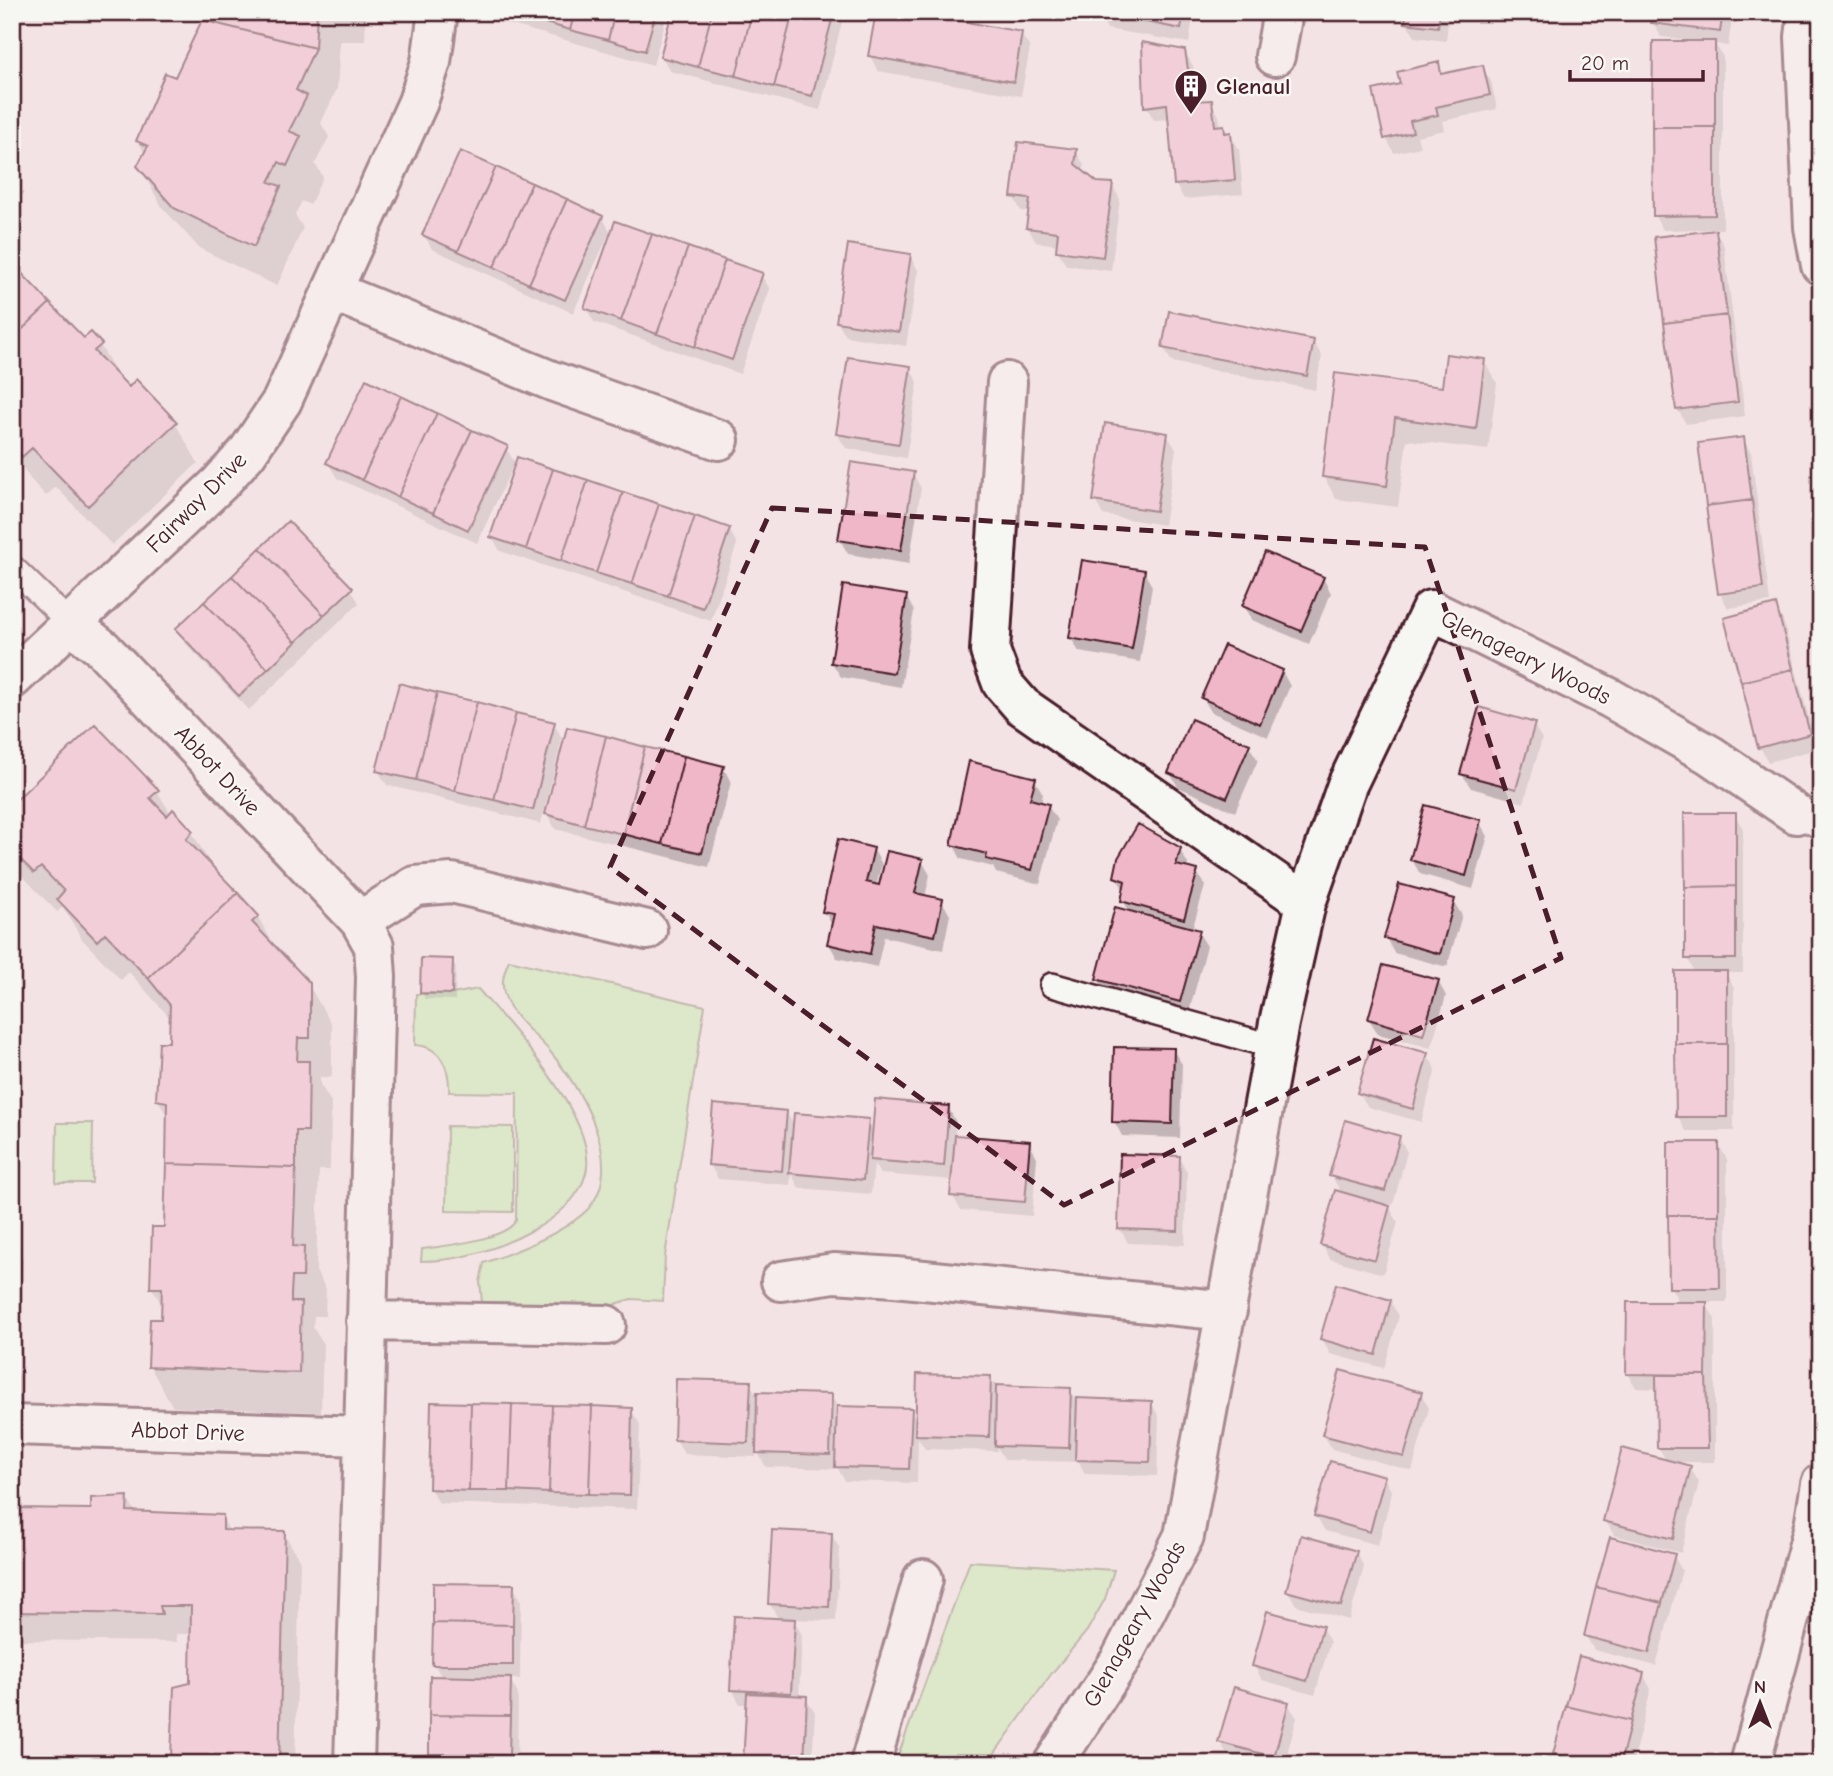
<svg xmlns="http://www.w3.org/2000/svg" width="1833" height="1776" font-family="'Comic Neue',sans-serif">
  <rect width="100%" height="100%" fill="#f4e3e5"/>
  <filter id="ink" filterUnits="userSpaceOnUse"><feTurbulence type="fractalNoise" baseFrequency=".0143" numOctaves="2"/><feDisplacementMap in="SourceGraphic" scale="14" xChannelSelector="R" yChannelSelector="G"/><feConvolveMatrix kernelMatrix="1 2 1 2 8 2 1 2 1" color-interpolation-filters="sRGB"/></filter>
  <g filter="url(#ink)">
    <path fill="#c0eaa7" stroke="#858469" stroke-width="2" d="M509 960 705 1006 665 1256 663 1301 631 1299 613 1305 482 1302 480 1282 484 1263C515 1252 565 1233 588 1209 627 1165 581 1090 552 1054 537 1035 513 1020 505 996 500 984 504 971 509 960Z
      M478 989C511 1027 599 1120 586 1173 580 1198 556 1218 533 1230 500 1248 460 1261 421 1261L422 1249C443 1246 507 1240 516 1220L517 1093 449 1092C450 1069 441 1046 415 1045L416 994H452Z
      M57 1123H93L92 1183H56Z
      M447 1126 513 1127V1212L446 1211Z
      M970 1561 1114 1570 1105 1599 1087 1631 1052 1673 987 1764H895Z"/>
    <path fill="#0003" d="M204 12H366L365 41H340L337 89 321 123 329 137 315 164 323 177 310 205 302 201 295 215 303 228 277 286 199 248 162 207 139 166 145 154 138 141 176 79 204 21Z
      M499 12H668L653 65 505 23Z
      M674 12H836L842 22 820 110 670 71 662 57Z
      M1099 12H1194L1189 43 1107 29Z
      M1408 12H1449L1446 41 1415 37 1406 22Z
      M1654 12H1733L1728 46 1715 44 1723 57V229L1663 230 1654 215 1688 40 1661 37 1653 22Z
      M1021 34 1030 48 1021 96 878 71 870 56Z
      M1184 51 1193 66 1198 103 1211 102 1219 116 1221 127 1230 134 1239 149 1243 194 1184 199 1175 184 1170 119 1154 120 1146 106Z
      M1438 64 1444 75 1482 67 1491 81 1497 109 1443 121 1445 130 1417 136 1420 147 1394 153 1386 138 1402 85Z
      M1076 151 1084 165 1083 173 1096 183 1112 185 1120 199 1111 271 1066 265 1058 251V245L1036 242 1028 228 1030 212 1021 211 1013 196Z
      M602 217 612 234 761 275 770 289 740 374 594 322 586 308 611 237 608 236 573 313 432 249 424 235Z
      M1715 230 1724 246 1745 416 1686 424 1678 410Z
      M910 256 918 270 906 346 846 336 837 322Z
      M12 265 84 341 100 345 122 382 175 423 198 463 112 545 56 487 46 496 30 479 12 449Z
      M1313 341 1322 356 1315 390 1172 362 1163 347Z
      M1484 361 1497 383 1488 450 1407 440 1398 507 1336 499 1324 477 1337 375 1444 389Z
      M910 368 918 382 906 458 846 448 837 434Z
      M1167 435 1176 449 1164 525 1103 515 1095 501Z
      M1743 439 1751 453 1770 602 1728 608 1720 593Z
      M506 448 516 465 729 529 737 544 711 621 500 551 492 537 515 467 513 466 477 543 337 478 328 463Z
      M913 474 921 488 909 564 848 554 840 540Z
      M1144 572 1152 586 1140 662 1079 652 1071 638Z
      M1323 578 1331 593 1309 644 1252 620 1244 606Z
      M351 589 359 603 249 710 186 644 178 630Z
      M906 596 914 611 901 687 841 677 832 663Z
      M1775 606 1783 620 1817 749 1768 762 1760 747Z
      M1282 671 1290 686 1268 737 1211 712 1203 698Z
      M554 724 562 738 541 824 387 785 378 771Z
      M1533 724 1542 739 1524 803 1471 788 1462 774Z
      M1249 746 1258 760 1235 812 1178 787 1170 773Z
      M723 767 731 782 709 867 555 829 547 814Z
      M1035 780 1043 794 1041 803 1048 806 1057 820 1040 884 996 873 993 867 961 859 953 844Z
      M157 791 171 814 173 812 192 832 215 872 258 917 278 952 308 984 332 1025V1077H320V1084L331 1102 330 1170H319L316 1271 326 1289 325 1316H314L313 1327 323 1344 321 1412 173 1407 150 1367 163 1321V1307L152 1288 154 1229H166L169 1119 158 1100 171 1044V1019L129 972 121 980 82 939 63 907 57 912 12 865V806Z
      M1735 815 1743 829V973H1726L1734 988V1131H1686L1678 1117 1695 973 1687 958Z
      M1479 822 1488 836 1473 889 1420 874 1412 860Z
      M873 849 882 864 876 886 881 887 922 861 930 875 925 897 942 901 950 915 943 950 884 937 877 967 837 958 829 944 833 927 824 911Z
      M1180 850 1188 864 1187 869 1197 872 1205 886 1192 930 1198 932 1207 946 1188 1016 1106 993 1098 979 1130 913 1123 900 1125 892 1116 877Z
      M1453 901 1462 915 1447 967 1394 953 1386 938Z
      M452 961 456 967 455 1000 425 999 422 992Z
      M1438 981 1446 996 1431 1048 1378 1034 1369 1019Z
      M1173 1050 1182 1064 1180 1138 1122 1136 1114 1121Z
      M1427 1055 1436 1069 1421 1122 1368 1107 1359 1093Z
      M948 1107 956 1122 955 1137 1029 1143 1037 1157 1032 1216 961 1210 952 1195 953 1180 880 1174 874 1164 871 1194 799 1188 791 1173 790 1185 718 1179 710 1165 786 1112 795 1127 868 1121 874 1131Z
      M1399 1137 1407 1152 1393 1205 1387 1203 1398 1222 1383 1274 1330 1259 1322 1245 1342 1194 1331 1175Z
      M1718 1144 1727 1159V1302H1705L1715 1319V1462H1675L1690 1468 1699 1482 1681 1553 1614 1535 1605 1520 1667 1462 1659 1448 1658 1389 1636 1388 1628 1374 1680 1304 1671 1288Z
      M1179 1157 1187 1172 1185 1245 1128 1243 1120 1229Z
      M12 1241 23 1259 21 1321 12 1320Z
      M1390 1301 1399 1316 1384 1368 1330 1354 1322 1339Z
      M12 1363 21 1378 20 1407H12Z
      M990 1378 996 1387 1070 1390 1079 1405 1151 1402 1159 1417 1157 1476 1085 1474 1079 1462 1005 1460 997 1447V1451L925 1449 918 1438 917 1483 845 1481 838 1469 766 1467 756 1450V1457L684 1454 676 1439 750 1383 759 1399 831 1396 838 1407 910 1410 917 1421Z
      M1421 1394 1429 1408 1412 1471 1332 1449 1323 1435Z
      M631 1410 640 1424 637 1509 439 1503 430 1489Z
      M1384 1478 1392 1492 1378 1545 1325 1531 1316 1516Z
      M127 1498 136 1513 222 1517 230 1532 284 1533 300 1561 295 1764H177L173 1756 192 1684V1634H176L177 1642 12 1640V1508L93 1511Z
      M831 1534 840 1549 836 1621 793 1619 802 1635 799 1698H806L815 1712 812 1764H745L748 1704H740L732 1689 779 1620 770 1604Z
      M1356 1552 1364 1567 1349 1620 1296 1605 1288 1591Z
      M1673 1555 1682 1570 1656 1666 1594 1650 1585 1635Z
      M513 1586 521 1600 520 1679H510L518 1694 517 1764H430L442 1678 434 1664Z
      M1322 1628 1330 1642 1315 1695 1262 1680 1254 1666Z
      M1643 1674 1651 1689 1632 1764H1560L1555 1754Z
      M1288 1704 1297 1718 1284 1764H1257L1228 1756 1220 1742Z
      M1197 1759 1215 1764H1196Z"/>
    <path fill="#f0b7c8" stroke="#4a1f2b" stroke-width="2" d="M202 12H317L315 48 202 20Z
      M534 12H575L570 30 532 19Z
      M575 12H615L608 40 570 30Z
      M615 12H656L645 51 608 40Z
      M672 12H712L698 67 660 57Z
      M712 12H752L736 76 698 67Z
      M752 12H793L774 87 736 76Z
      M793 12H834L812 96 774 87Z
      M876 12H911L1022 32 1014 82 868 56Z
      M1097 12H1184L1181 29Z
      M1406 12H1440L1438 27 1405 23Z
      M1652 12H1723L1720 32 1651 23Z
      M202 20 315 48 296 90 307 96 289 131 301 136 287 166 279 162 269 182 281 186 254 247 174 208 137 166 148 146 136 141 165 73 175 77Z
      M1653 41H1715V127H1652Z
      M1142 42 1185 50 1193 101 1212 100 1215 126 1224 125 1225 133 1231 132 1235 180 1174 185 1167 104 1144 107Z
      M1439 62 1441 74 1483 65 1490 95 1436 107 1438 115 1410 121 1413 132 1384 139 1373 90 1400 84 1397 72Z
      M1652 127H1715V215L1653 216Z
      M1018 142 1077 149 1075 164 1097 182 1113 183 1103 257 1056 251 1058 232 1026 228 1030 199 1011 197Z
      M460 151 496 167 458 251 422 235Z
      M496 167 532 183 494 267 458 251Z
      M532 183 567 199 529 284 494 267Z
      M567 199 603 216 565 300 529 284Z
      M615 221 652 234 621 321 584 308Z
      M1716 230 1727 315 1664 323 1654 237Z
      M652 234 688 247 657 334 621 321Z
      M848 244 911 254 899 332 836 322Z
      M688 247 725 260 695 347 657 334Z
      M725 260 763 273 732 360 695 347Z
      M12 263 50 303 12 339Z
      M50 303 84 338 91 332 102 344 94 351 129 387 136 379 177 422 88 506 32 448 22 457 12 446V339Z
      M1169 311 1314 340 1307 376 1162 348Z
      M1727 315 1738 402 1676 410 1664 323Z
      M1446 354 1485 359 1476 429 1395 418 1387 486 1322 477 1335 373 1442 387Z
      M848 357 911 366 899 444 836 434Z
      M366 379 401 396 362 480 326 463Z
      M401 396 437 413 398 497 362 480Z
      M437 413 472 430 433 513 398 497Z
      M1105 423 1168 433 1156 511 1093 501Z
      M472 430 508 446 468 530 433 513Z
      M1744 437 1752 500 1706 506 1698 443Z
      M517 457 553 469 526 549 490 537Z
      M851 462 914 472 901 550 838 540Z
      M553 469 588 480 561 561 526 549Z
      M588 480 623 492 596 573 561 561Z
      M623 492 659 504 632 584 596 573Z
      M1752 500 1763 588 1718 594 1706 506Z
      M659 504 695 516 668 596 632 584Z
      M695 516 730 528 703 608 668 596Z
      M288 521 353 588 324 615 260 548Z
      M260 548 324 615 296 642 232 576Z
      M1265 552 1324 577 1301 631 1242 606Z
      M1082 560 1145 570 1132 649 1069 638Z
      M232 576 296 642 268 669 204 602Z
      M843 585 907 595 894 673 831 663Z
      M204 602 268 669 239 696 175 629Z
      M1776 604 1793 669 1741 682 1724 618Z
      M1224 645 1283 670 1260 724 1201 698Z
      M1793 669 1810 734 1758 748 1741 682Z
      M399 683 437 693 416 780 376 771Z
      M437 693 477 702 455 791 416 780Z
      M477 702 516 713 494 800 455 791Z
      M1479 707 1535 723 1516 789 1460 774Z
      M516 713 555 722 533 810 494 800Z
      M1191 719 1250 744 1227 798 1168 773Z
      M95 724 159 790 150 798 167 816 173 809 193 831 186 839 238 893 148 978 105 933 97 941 57 899 64 891 41 867 34 873 12 851V804Z
      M567 727 606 736 584 825 545 814Z
      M606 736 645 747 623 834 584 825Z
      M645 747 684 756 662 844 623 834Z
      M684 756 724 766 702 853 662 844Z
      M969 761 1036 778 1030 799 1049 804 1032 870 986 859 987 854 951 845Z
      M1425 805 1481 820 1466 876 1410 860Z
      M1684 813H1736V886L1685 887Z
      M1138 824 1181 848 1176 865 1198 870 1184 919 1121 901 1125 881 1114 877 1118 858Z
      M838 839 874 848 866 882 879 885 887 851 923 859 915 893 943 899 935 936 876 924 870 954 827 944 834 914 822 912Z
      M1399 884 1455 899 1440 954 1384 938Z
      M1736 886V959H1685V887Z
      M238 893 259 916 252 922 310 983V1038H298L297 1061H309L308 1131H296V1168L166 1164 167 1102 156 1100 159 1042H169L170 1005 148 978Z
      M1115 907 1200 930 1180 1002 1096 979Z
      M421 958 453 959 452 994 420 993Z
      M1383 965 1439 980 1423 1035 1368 1019Z
      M1675 971H1727V1044H1675Z
      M1373 1038 1428 1053 1413 1109 1357 1093Z
      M1675 1044H1727V1117H1676Z
      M1114 1047 1174 1048 1172 1124 1112 1122Z
      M875 1099 949 1106 944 1166 870 1160Z
      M713 1104 787 1111 782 1171 708 1165Z
      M794 1113 869 1119 863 1180 789 1173Z
      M1345 1120 1400 1136 1385 1191 1329 1176Z
      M955 1135 1030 1141 1025 1202 950 1196Z
      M1668 1142H1719V1215H1668Z
      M1120 1154 1180 1156 1178 1231 1118 1229Z
      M166 1164 296 1168 293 1246 304 1247 303 1277H292L291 1294V1302H301L299 1373 148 1367 150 1319H161L162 1288H150L152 1227H164Z
      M1335 1190 1390 1206 1375 1260 1320 1245Z
      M1668 1215H1719L1720 1288H1669Z
      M1336 1284 1391 1300 1376 1355 1320 1339Z
      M1627 1302H1707L1706 1375 1626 1374Z
      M1340 1370 1422 1392 1404 1457 1322 1435Z
      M917 1374 991 1376 989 1437 915 1435Z
      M1656 1375H1706L1708 1448H1657Z
      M676 1379 751 1381 748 1443 674 1440Z
      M996 1385 1071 1388 1069 1448 995 1446Z
      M757 1392 832 1394 830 1455 756 1453Z
      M1077 1398 1152 1401 1150 1462 1075 1460Z
      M431 1402 471 1403 469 1491 429 1489Z
      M471 1403 512 1404 509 1491H469Z
      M512 1404 552 1405 549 1493 509 1491Z
      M552 1405 592 1406 589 1494 549 1493Z
      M592 1406 632 1408 630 1495 589 1494Z
      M837 1406 912 1408 909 1469 835 1467Z
      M1622 1448 1691 1466 1673 1539 1603 1521Z
      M1330 1461 1385 1476 1370 1532 1314 1516Z
      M128 1496 127 1511 223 1515V1530L285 1531 279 1764H182V1757H171L174 1687 190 1683 191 1606H160L162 1614 12 1612V1508L91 1509V1498Z
      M772 1530 832 1533 829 1607 768 1604Z
      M1301 1535 1357 1551 1341 1606 1286 1591Z
      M1610 1537 1675 1554 1662 1603 1596 1587Z
      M433 1583 514 1584 513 1625 433 1623Z
      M1596 1587 1662 1603 1649 1653 1584 1636Z
      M1267 1611 1323 1626 1307 1681 1252 1666Z
      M734 1616 795 1619 791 1693 730 1690Z
      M433 1623 513 1625V1665H432Z
      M1579 1656 1644 1673 1631 1721 1566 1706Z
      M430 1676 511 1678 510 1716 429 1715Z
      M1234 1687 1289 1702 1274 1757 1218 1742Z
      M747 1693 807 1696 804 1764H743Z
      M1566 1706 1631 1721 1620 1764H1589L1553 1754Z
      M429 1715 510 1716 509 1755 429 1754Z
      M429 1754 509 1755V1764H429Z"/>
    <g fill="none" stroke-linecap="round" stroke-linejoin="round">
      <defs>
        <path id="lane" d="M12 567 71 624
          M1796 814 1821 827
          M1052 985 1275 1047"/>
        <path id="street" d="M1808 12 1805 37 1814 227 1821 265
          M1275 56 1283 12
          M332 291 552 381 719 440
          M1007 382 990 651 1002 683 1022 706 1306 903
          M71 624 103 649 360 921 374 946 376 977 364 1436
          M12 679 220 483 247 453 282 401 418 102 431 62 438 12
          M360 921 415 886 452 883 647 930
          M781 1281 834 1273 895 1277 1227 1311
          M366 1321 606 1325
          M12 1425 364 1436 354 1764
          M870 1764 923 1579
          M1053 1764 1121 1659 1184 1536 1279 1023 1306 903 1347 785 1431 610 1610 698 1710 755 1796 814
          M1750 1764 1814 1526 1821 1484"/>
      </defs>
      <use href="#lane" stroke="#4a1f2b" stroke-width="28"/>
      <use href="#street" stroke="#4a1f2b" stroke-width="44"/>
      <use href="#lane" stroke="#f6f6f2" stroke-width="23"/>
      <use href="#street" stroke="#f6f6f2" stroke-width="38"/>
    </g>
  </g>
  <path d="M0 0H1833V1776H0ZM772 508 1425 547 1561 958 1064 1205 610 867Z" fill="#f4e3e5" fill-opacity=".55" fill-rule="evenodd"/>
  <path fill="none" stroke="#4a1f2b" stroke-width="5" stroke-dasharray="14 9" stroke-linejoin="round" d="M772 508 1425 547 1561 958 1064 1205 610 867Z"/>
  <defs>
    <symbol id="building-pin" viewBox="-11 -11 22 30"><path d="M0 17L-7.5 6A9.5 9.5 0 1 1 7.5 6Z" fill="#4a1f2b" stroke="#f6f6f2"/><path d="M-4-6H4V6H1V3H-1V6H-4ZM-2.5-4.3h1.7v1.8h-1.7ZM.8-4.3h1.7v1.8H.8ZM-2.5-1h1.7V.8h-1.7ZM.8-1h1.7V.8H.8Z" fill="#fff"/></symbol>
  </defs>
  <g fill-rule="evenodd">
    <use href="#building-pin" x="1172" y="67" width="38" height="52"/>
  </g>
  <g text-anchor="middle" stroke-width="5" stroke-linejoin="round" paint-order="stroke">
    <g font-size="23" font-weight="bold" fill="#4a1f2b" stroke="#f6f6f2" text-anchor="start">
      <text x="1216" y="94">Glenaul</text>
    </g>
    <g font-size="23" fill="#4a1f2b" stroke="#f6f6f2">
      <text transform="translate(196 502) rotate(-45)" y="8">Fairway Drive</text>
      <text transform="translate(1526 657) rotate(26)" y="8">Glenageary Woods</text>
      <text transform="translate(218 770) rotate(47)" y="8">Abbot Drive</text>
      <text transform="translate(188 1431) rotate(2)" y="8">Abbot Drive</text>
      <text transform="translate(1134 1624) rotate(-61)" y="8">Glenageary Woods</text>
    </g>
  </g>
  <rect width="1833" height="1776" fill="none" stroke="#f6f6f2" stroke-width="42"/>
  <rect x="21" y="21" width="1791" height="1734" fill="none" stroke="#4a1f2b" stroke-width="2.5" filter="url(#ink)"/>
  <g transform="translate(1760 1703)" stroke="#f6f6f2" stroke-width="5" paint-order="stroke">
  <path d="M0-5L12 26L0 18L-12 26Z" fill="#4a1f2b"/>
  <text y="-10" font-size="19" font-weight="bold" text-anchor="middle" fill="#4a1f2b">N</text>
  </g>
  <path d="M1570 70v10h133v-10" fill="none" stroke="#4a1f2b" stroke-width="3.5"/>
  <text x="1581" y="70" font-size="21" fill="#4a1f2b" stroke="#f6f6f2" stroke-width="5" paint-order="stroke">20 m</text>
</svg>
